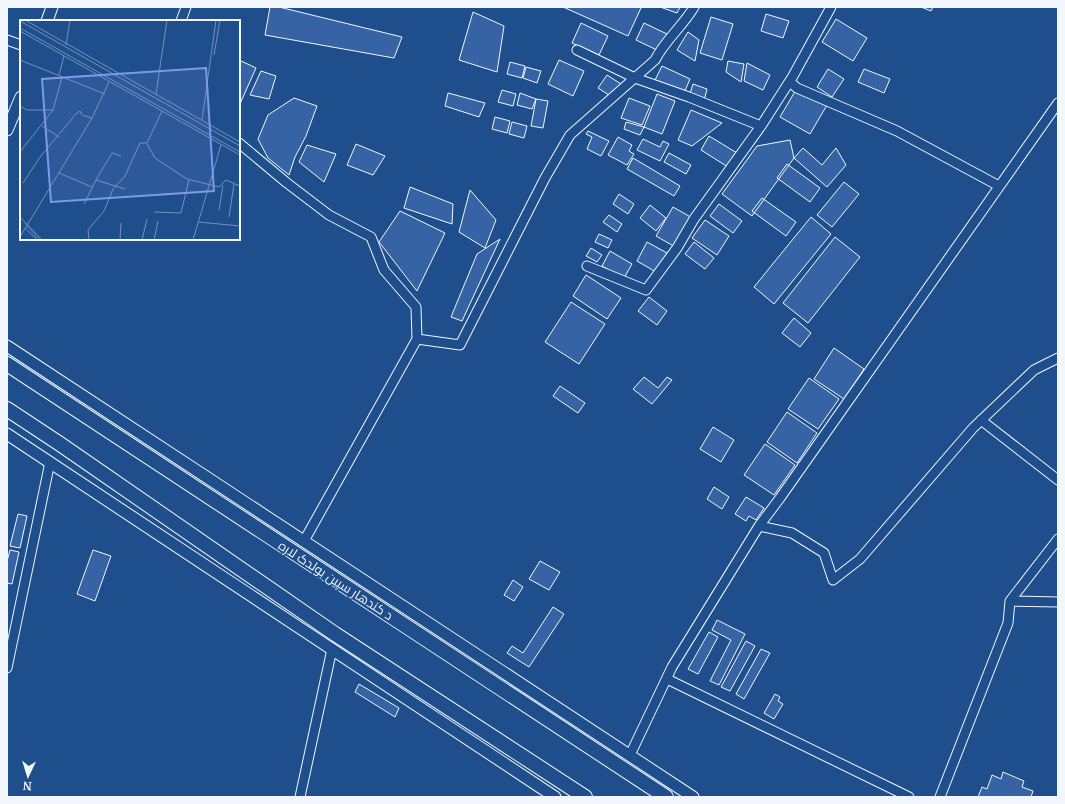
<svg xmlns="http://www.w3.org/2000/svg" width="1065" height="804" font-family="Merriweather,Cairo,serif">
  <rect width="100%" height="100%" fill="#1f4e8c"/>
  <path fill="#3563a3" stroke="#f2f6ff" d="M270 7H279L402 37 394 58 265 35Z
    M563 7H640L641 8 628 36Z
    M660 7H680L677 13Z
    M921 7H933L931 11Z
    M473 12 504 26 497 72 459 60Z
    M766 14 789 21 783 38 761 31Z
    M711 17 733 24 722 60 700 53Z
    M836 19 867 38 853 61 822 42Z
    M581 23 608 36 599 55 572 43Z
    M644 23 667 34 659 51 636 40Z
    M688 32 699 40 695 61 677 50Z
    M239 60 256 68 239 106Z
    M559 60 584 71 573 96 548 84Z
    M728 61 744 64 741 82 726 72Z
    M510 62 525 66 522 78 507 74Z
    M747 63 770 75 763 90 744 81Z
    M662 66 690 79 684 93 655 80Z
    M526 67 541 71 537 83 523 78Z
    M828 69 844 79 832 97 817 87Z
    M864 69 890 79 884 93 858 82Z
    M261 71 276 76 269 99 250 95Z
    M607 75 621 84 612 97 598 88Z
    M693 84 707 89 704 101 689 97Z
    M797 88 827 105 810 134 780 117Z
    M502 90 516 94 513 106 498 102Z
    M448 93 485 103 479 117 445 106Z
    M520 93 536 99 532 109 517 105Z
    M657 94 675 101 662 134 644 127Z
    M294 98 317 106 306 136 295 157 289 175 268 158 258 139 268 115Z
    M629 98 650 106 642 125 621 118Z
    M536 99 548 101 543 128 531 126Z
    M691 110 722 123 692 146 678 140Z
    M495 117 510 121 507 133 492 129Z
    M512 122 527 126 524 138 509 134Z
    M626 122 644 127 640 135 624 129Z
    M588 131 609 141 601 156 587 149 592 137 586 134Z
    M709 136 737 153 728 167 701 150Z
    M618 137 632 145 629 151 634 154 627 165 608 155Z
    M643 139 660 147 663 141 669 144 660 161 637 150Z
    M790 140 794 158 752 216 722 194 757 146Z
    M356 144 385 156 373 175 347 165Z
    M307 145 336 154 324 182 299 162Z
    M803 148 822 165 836 148 846 165 827 187 794 158Z
    M669 153 691 165 686 174 664 162Z
    M633 158 680 186 674 196 627 169Z
    M787 164 820 188 810 202 777 178Z
    M844 182 859 194 832 227 817 215Z
    M410 187 453 204 452 224 404 208Z
    M470 190 496 220 485 248 459 232Z
    M619 194 634 204 628 214 613 204Z
    M762 198 796 222 786 236 752 211Z
    M719 204 742 221 733 233 710 216Z
    M650 205 666 218 656 231 640 218Z
    M673 207 694 219 677 248 656 236Z
    M400 211 445 233 417 291 379 242Z
    M609 215 622 224 617 232 603 222Z
    M811 217 831 234 774 304 754 287Z
    M705 220 729 236 717 255 692 238Z
    M599 234 612 240 608 248 595 242Z
    M835 237 860 257 808 323 783 303Z
    M500 239 462 321 451 317 477 254Z
    M647 242 667 253 656 272 637 261Z
    M694 242 714 258 705 269 685 254Z
    M591 248 602 255 597 262 586 256Z
    M610 251 632 264 624 278 602 266Z
    M586 275 621 298 607 319 573 296Z
    M649 297 667 311 657 325 638 311Z
    M571 302 605 324 579 364 545 342Z
    M794 318 811 333 800 347 782 333Z
    M834 348 864 369 844 399 814 379Z
    M644 377 658 388 667 377 672 380 652 404 633 389Z
    M809 378 839 399 818 429 788 409Z
    M560 386 585 403 578 413 553 396Z
    M787 412 817 433 797 463 767 442Z
    M713 427 734 440 721 462 700 449Z
    M765 444 795 465 774 495 744 475Z
    M714 487 729 497 722 509 707 499Z
    M746 497 764 508 756 520 749 516 746 521 735 514Z
    M18 514 27 516 20 548 10 546Z
    M10 550 19 552 12 584 7 583V561Z
    M93 550 111 556 95 601 77 594Z
    M540 561 560 572 549 590 529 579Z
    M513 580 523 587 514 601 504 595Z
    M553 607 564 614 529 667 507 653 512 646 523 653Z
    M717 620 745 634 719 685 710 681 731 640 712 630Z
    M709 632 718 637 698 674 688 669Z
    M746 641 755 646 730 691 721 687Z
    M761 649 770 653 744 699 736 694Z
    M359 684 399 708 395 717 355 692Z
    M775 694 780 697 778 701 783 704 774 719 764 713Z
    M1003 772 1024 781 1022 787 1033 791 1031 797H978L982 787 987 789 992 775 1001 779Z"/>
  <g fill="none" stroke-linecap="round" stroke-linejoin="round">
    <defs>
      <path id="minor" d="M181 21 186 7
        M7 40 21 45
        M577 50 635 78 689 97 761 126 694 219 677 248 646 290 587 266
        M790 82 797 88 897 131 999 186
        M761 126 793 76 831 7
        M239 143 287 183 329 215 371 237 384 270 416 307 417 339
        M981 420 1058 480
        M759 526 792 533 824 553 833 580 860 559 973 428 1034 370 1058 358
        M304 541 417 339 460 345 545 178 570 135 655 60C665 40 683 26 694 7
        M1010 601 1058 602
        M7 668 50 462
        M667 679 909 797
        M630 755 672 667 759 526 780 498 1058 103
        M300 797 332 649
        M940 797 1008 623 1010 601 1058 539"/>
      <path id="tertiary" d="M47 21 52 7
        M7 130 21 97
        M7 346 693 797
        M7 434 555 797"/>
      <path id="trunk" d="M7 364 666 797
        M7 409 60 444 335 634 585 797"/>
    </defs>
    <use href="#minor" stroke="#f2f6ff" stroke-width="11"/>
    <use href="#tertiary" stroke="#f2f6ff" stroke-width="13"/>
    <use href="#trunk" stroke="#f2f6ff" stroke-width="16"/>
    <use href="#minor" stroke="#1f4e8c" stroke-width="9"/>
    <use href="#tertiary" stroke="#1f4e8c" stroke-width="11"/>
    <use href="#trunk" stroke="#1f4e8c" stroke-width="14"/>
  </g>
  <g text-anchor="middle" stroke-width="3" stroke-linejoin="round" paint-order="stroke">
    <g font-size="13" fill="#f2f6ff" stroke="#1f4e8c">
      <text transform="translate(336 580) rotate(33)" y="5">د کندهار سپین بولدک لاره</text>
    </g>
  </g>
  <g transform="translate(20 20)">
    <rect width="220" height="220" fill="#1f4e8c"/>
    <path fill="none" stroke="#3b69a3" stroke-width="2" d="M5 203 19 220"/>
    <path fill="none" stroke="#7391ba" stroke-width="1" d="M5 0 220 122M0 1 220 126M0 8 220 132M0 11 220 135M46 25 50 0M194 35 200 0M0 40 85 74M39 55 44 36M136 74 147 0M0 86 7 90H33M182 100 196 0M22 106 39 117M127 124 135 138 167 159 199 167 206 160 220 166M0 132 33 90 42 57M101 136 92 133 76 160 105 169M39 153 72 167M3 163 20 137 56 94 60 91 62 95 72 98M64 184 76 160M199 190 203 165M134 192 161 193 169 160M0 197 22 220M209 197 214 164M178 202 220 206M5 208 17 220M0 217 72 98 89 62M69 220 68 210 84 191 93 169 105 156 120 123H127L142 91M100 220 101 203M122 220 127 199M134 220 138 201M173 220 201 125"/>
    <path fill="#7d9aea" fill-opacity="0.15" stroke="#7d9aea" stroke-width="2" d="M186 48 194 171 31 182 22 59Z"/>
    <rect width="220" height="220" fill="none" stroke="#f2f6ff" stroke-width="2"/>
  </g>
  <rect width="1065" height="804" fill="none" stroke="#f2f6ff" stroke-width="16"/>
  <g transform="translate(28 776) rotate(184)" stroke="#1f4e8c" stroke-width="3" paint-order="stroke">
  <path d="M0-3L7 15L0 10L-7 15Z" fill="#f2f6ff"/>
  <text y="-6" font-size="11" font-weight="bold" text-anchor="middle" fill="#f2f6ff">N</text>
  </g>
</svg>
